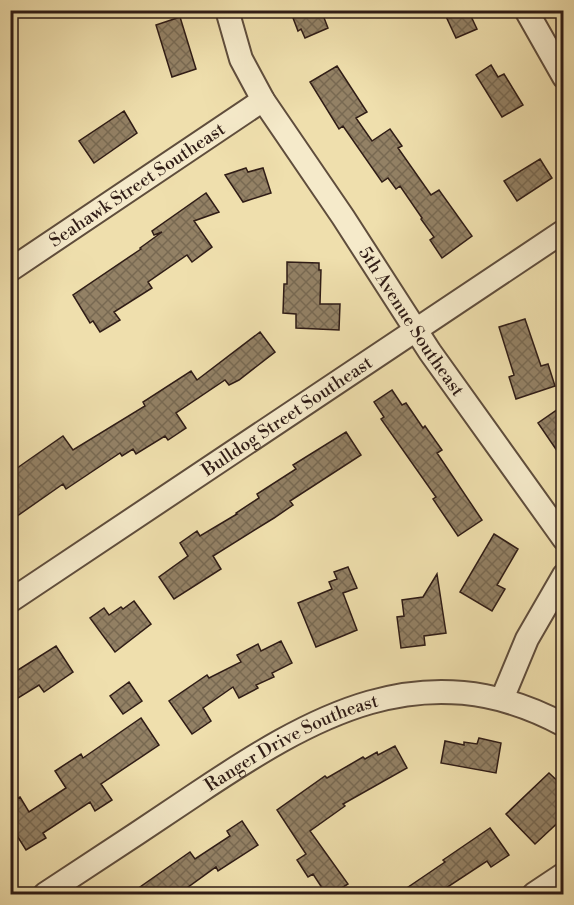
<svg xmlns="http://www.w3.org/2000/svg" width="574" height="905" font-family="'Libre Bodoni',serif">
  <defs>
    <pattern id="building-cross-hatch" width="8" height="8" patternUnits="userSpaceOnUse" patternTransform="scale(1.5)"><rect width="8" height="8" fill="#938165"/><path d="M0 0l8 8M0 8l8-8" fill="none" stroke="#786952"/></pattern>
  </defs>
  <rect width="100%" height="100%" fill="#efdfad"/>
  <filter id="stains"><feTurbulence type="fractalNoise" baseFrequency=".00333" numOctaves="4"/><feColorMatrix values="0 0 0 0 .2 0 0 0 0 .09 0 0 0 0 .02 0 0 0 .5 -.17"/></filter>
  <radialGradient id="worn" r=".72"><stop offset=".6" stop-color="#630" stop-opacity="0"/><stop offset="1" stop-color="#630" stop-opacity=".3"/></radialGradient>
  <path fill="url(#building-cross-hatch)" stroke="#2f1c16" stroke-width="1.5" d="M290 10H321L328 28 305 38 301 29 298 31Z
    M443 10H468L477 29 456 38Z
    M180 17 196 69 172 77 156 25Z
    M491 65 498 77 504 74 523 105 502 117 476 75Z
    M337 66 367 112 356 118 372 141 390 129 402 146 398 148 431 195 439 190 472 236 442 258 430 240 434 237 421 219 422 218 400 186 396 189 388 178 382 182 343 126 339 129 310 82Z
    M124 111 137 133 94 163 79 141Z
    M540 159 552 178 517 201 504 181Z
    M246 168 248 172 263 168 271 193 243 202 225 175Z
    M206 193 219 212 194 221 212 247 192 262 187 255 148 282 152 288 114 312 120 320 100 332 93 321 90 323 73 295 141 249 140 248 162 232 154 235 152 231Z
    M287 262 319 263V270H321L320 304H340L339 330 296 328V314L283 313 284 284H287Z
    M525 319 541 366 548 364 555 386 516 399 509 377 514 375 499 327Z
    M260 332 275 352 239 380 229 385 225 380 176 413 186 428 168 440 165 436 136 454 133 449 122 456 120 453 66 489 63 484 10 521V474L20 466 63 436 73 450 145 406 143 402 191 371 197 380Z
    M392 390 402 405 406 403 423 428 425 426 442 450 437 453 482 520 458 536 433 499 436 497 381 419 384 417 374 402Z
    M564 405V461L538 423Z
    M346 432 361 455 290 501 293 505 274 518 213 556 221 569 174 599 159 577 188 556 180 543 197 531 200 536 237 514 236 513 259 498 257 494 296 469 293 465Z
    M494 534 518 549 497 585 505 589 492 611 460 592Z
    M348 567 357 588 343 593 357 630 316 647 298 603 332 589 329 582 337 579 334 572Z
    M437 574 446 633 424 636 425 645 401 648 397 617 404 616 402 600 423 597Z
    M134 601 151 624 115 652 90 618 104 608 109 615 121 607 123 609Z
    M281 641 292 663 272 673 274 677 256 685 258 688 239 698 233 687 203 708 211 721 192 734 169 701 207 675 209 678 241 662 237 655 258 644 261 651Z
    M56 646 73 672 44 692 39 685 10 703V675Z
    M129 682 142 701 123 714 110 696Z
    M141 718 159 745 101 784 112 800 95 811 90 802 43 833 46 838 26 850 16 834 10 838V802L20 797 29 812 66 788 55 771 81 754 83 758Z
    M479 738 501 743 496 773 441 763 445 741 464 745V742L477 744Z
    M395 746 407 768 343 804 345 806 310 831 348 884 332 894H326L313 874 308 877 297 860 306 854 277 810 325 776 327 778 363 757 365 759 377 752 378 755Z
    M549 773 564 787V817L535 844 506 814Z
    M242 821 258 845 218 871 216 867 187 888 192 894H130L190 852 195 859 230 836 227 831Z
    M490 828 509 855 491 867 487 861 437 894H398L445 862 443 860Z"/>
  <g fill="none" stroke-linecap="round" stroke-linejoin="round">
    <defs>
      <g id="minor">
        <path id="s1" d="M227 10 241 59 263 100 343 217 430 352 564 539"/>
        <path d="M526 10 564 77"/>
        <path id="s2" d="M10 270 263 100"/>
        <path id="s3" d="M10 601 564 231"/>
        <path d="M502 699 527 639 564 575"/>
        <path id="s4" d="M45 894C94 862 144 829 193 796 311 717 423 649 564 725"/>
        <path d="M534 894 564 874"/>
      </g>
    </defs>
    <use href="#minor" stroke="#5f4d3c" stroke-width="26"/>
    <use href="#minor" stroke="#f5eaca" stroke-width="22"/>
  </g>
  <g text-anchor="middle" stroke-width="4.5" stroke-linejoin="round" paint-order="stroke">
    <g font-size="18" fill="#2f1c16" stroke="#f5eaca">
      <text dy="6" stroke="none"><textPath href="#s2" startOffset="153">Seahawk Street Southeast</textPath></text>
      <text dy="6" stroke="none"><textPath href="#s1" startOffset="364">5th Avenue Southeast</textPath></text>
      <text dy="6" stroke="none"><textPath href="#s3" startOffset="333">Bulldog Street Southeast</textPath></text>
      <text dy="6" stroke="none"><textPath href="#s4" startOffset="290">Ranger Drive Southeast</textPath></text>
    </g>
  </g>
  <rect width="574" height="905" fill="none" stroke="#efdfad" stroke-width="36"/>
  <rect x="12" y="12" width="550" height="881" fill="none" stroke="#2f1c16" stroke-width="3"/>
  <rect x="18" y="18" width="538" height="869" fill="none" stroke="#2f1c16" stroke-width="1.5"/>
  <rect width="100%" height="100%" filter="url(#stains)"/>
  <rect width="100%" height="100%" fill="url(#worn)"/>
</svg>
